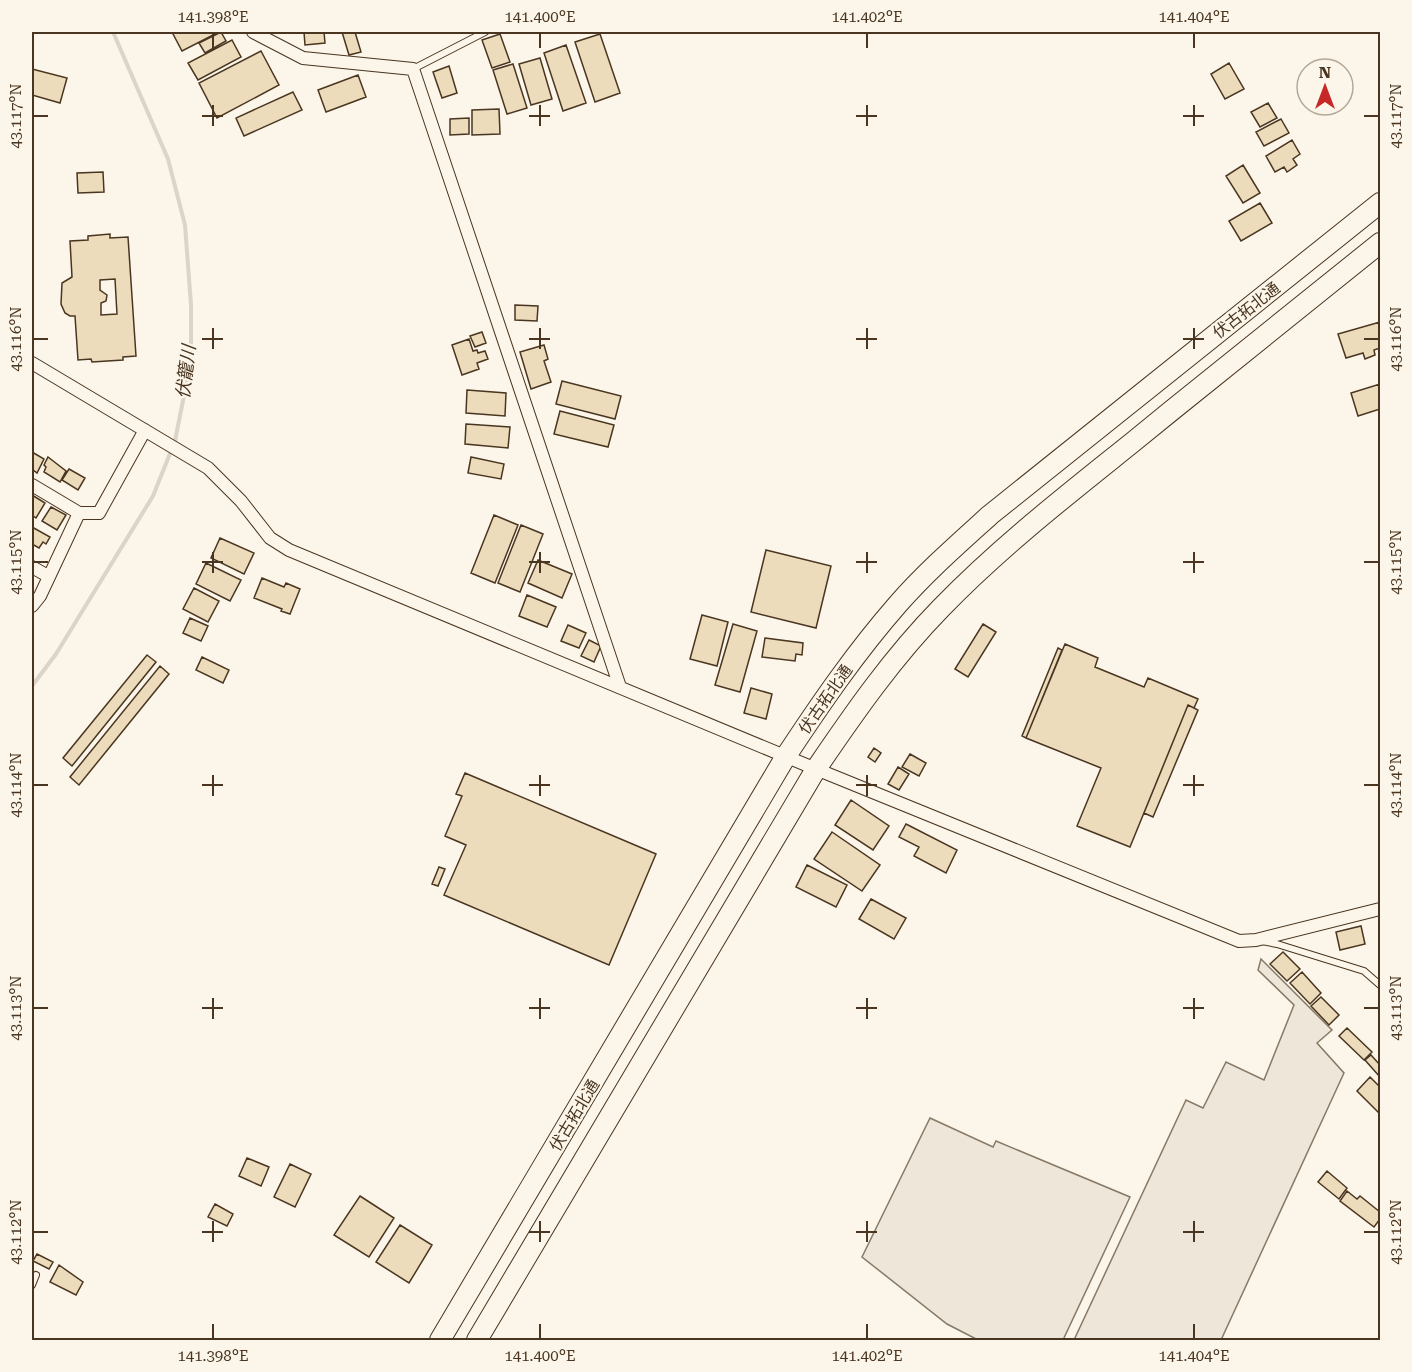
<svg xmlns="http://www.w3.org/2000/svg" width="1412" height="1372" font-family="'Roboto Serif','Noto Sans JP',serif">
  <rect width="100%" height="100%" fill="#fbf6e9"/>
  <path fill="#ede6d9" stroke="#887966" stroke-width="1.5" d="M1261 959 1332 1030 1317 1043 1344 1073 1221 1340H1074L1186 1100 1203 1108 1226 1062 1264 1080 1294 1005 1258 970Z
    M930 1118 993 1147 996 1141 1130 1197 1063 1340H978L947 1324 862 1257Z"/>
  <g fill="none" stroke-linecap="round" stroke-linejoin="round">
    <path stroke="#dcd4c6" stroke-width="4" d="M32 686 56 654 153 496 175 441 191 360V305L185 225 168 159 113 32"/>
  </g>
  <path fill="#ecdcbc" stroke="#4a3520" stroke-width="1.5" fill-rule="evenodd" d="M172 32H219L182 51Z
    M221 32 226 41 205 53 199 43Z
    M304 32H324L325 43 305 45Z
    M342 32H355L361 52 349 55Z
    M500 34 510 62 492 68 482 40Z
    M600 34 620 93 595 102 575 42Z
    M232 40 241 57 198 80 188 63Z
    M566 45 586 103 563 111 544 53Z
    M261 51 279 85 217 118 199 83Z
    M540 58 552 99 531 105 519 64Z
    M1229 63 1244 89 1225 99 1211 74Z
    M513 64 527 108 507 114 493 70Z
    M449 66 457 93 442 98 433 72Z
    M32 69 67 78 60 103 32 95Z
    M358 75 366 97 326 112 318 90Z
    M293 92 302 110 244 136 236 118Z
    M1268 103 1277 118 1260 127 1251 112Z
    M499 109 500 134 472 135V110Z
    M469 118V134L450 135V119Z
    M1281 119 1289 133 1264 146 1256 132Z
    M1292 140 1300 154 1293 159 1297 165 1287 172 1284 167 1275 172 1266 156Z
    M1243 165 1260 193 1243 203 1226 176Z
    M103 172 104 192 78 193 77 173Z
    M1260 203 1272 223 1241 241 1229 221Z
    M110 234V238L128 237 136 356 123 357V360L92 362 91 359 78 360 75 316H70L65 313 61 304 62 283 72 277 70 241 88 240V236ZM115 279 117 314 101 315V303L106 301 107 295 100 290V280Z
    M515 305 538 306 537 321 515 320Z
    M1380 322V348L1374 350 1375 355 1365 359 1363 353 1346 358 1338 334Z
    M482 332 486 343 475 347 470 336Z
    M469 339 473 351 477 350 478 353 485 351 488 359 477 363 479 369 462 375 452 345Z
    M544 345 548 359 544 361 551 382 531 389 520 352Z
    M562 381 621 396 615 419 556 404Z
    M1380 384V409L1358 416 1351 393Z
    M467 390 506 393 505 416 466 413Z
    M560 411 614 425 608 447 554 434Z
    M466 424 510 427 508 448 465 444Z
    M32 452 44 459 37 473 32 469Z
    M48 457 66 471 60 482 44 472 46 467 44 465Z
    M471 457 504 464 501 479 468 473Z
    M69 469 85 478 78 490 62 480Z
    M32 495 45 503 36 518 32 515Z
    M51 507 66 515 57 530 42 521Z
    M494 515 518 525 495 583 471 573Z
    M521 525 543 534 520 592 498 583Z
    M32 527 50 537 46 544 43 542 39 548 32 544Z
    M220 538 254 553 244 574 211 558Z
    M766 550 831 566 816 628 751 612Z
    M538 560 572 574 562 598 528 583Z
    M206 563 241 580 230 601 196 584Z
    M262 578 284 587 286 583 300 589 290 614 281 611 282 609 254 598Z
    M194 588 219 601 208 622 183 609Z
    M527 595 556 607 547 627 519 616Z
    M702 615 728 622 717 666 690 659Z
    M190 618 208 626 201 641 183 633Z
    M733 624 757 631 740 692 715 685Z
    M983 624 996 632 968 677 955 669Z
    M568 625 586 633 579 648 561 641Z
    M765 638 803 643 802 655 796 654 795 661 762 657Z
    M589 640 601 646 594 662 581 656Z
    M1065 644 1098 658 1095 667 1144 687 1148 678 1198 699 1194 708 1188 705 1130 847 1077 826 1101 768 1026 738Z
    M1058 648 1062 650 1026 738 1022 736Z
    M147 655 156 662 72 766 63 758Z
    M202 657 229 670 223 683 196 670Z
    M160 666 169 674 79 785 70 777Z
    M751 688 772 694 766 719 744 713Z
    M1188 705 1198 710 1153 817 1144 813Z
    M874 748 881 753 875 762 868 757Z
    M910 754 926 763 919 776 902 767Z
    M898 767 909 774 899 790 888 784Z
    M465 773 656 854 609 965 444 895 466 845 445 836 462 796 456 794Z
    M851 800 889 826 873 850 835 825Z
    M906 824 957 850 946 873 914 856 919 847 899 837Z
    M832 832 880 865 862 891 814 859Z
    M807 865 847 885 836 907 796 887Z
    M439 867 445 869 438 886 432 884Z
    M871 899 906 918 894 939 859 919Z
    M1361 926 1365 944 1340 950 1336 932Z
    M1283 952 1300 969 1287 981 1270 964Z
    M1302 972 1321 993 1310 1004 1290 983Z
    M1321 997 1339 1015 1329 1025 1311 1006Z
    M1347 1028 1372 1052 1364 1060 1339 1036Z
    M1371 1055 1380 1065V1077L1365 1060Z
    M1370 1077 1380 1087V1114L1357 1091Z
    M247 1158 269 1167 261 1186 239 1176Z
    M290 1164 311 1174 295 1207 274 1197Z
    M1327 1171 1347 1188 1339 1199 1318 1182Z
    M1347 1191 1357 1199 1360 1196 1380 1212V1219L1374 1227 1340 1201Z
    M360 1196 394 1218 369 1257 334 1235Z
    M215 1204 233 1214 227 1226 208 1217Z
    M400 1225 432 1245 409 1283 376 1262Z
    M37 1254 53 1262 49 1269 33 1261Z
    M59 1265 83 1282 76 1295 50 1282Z"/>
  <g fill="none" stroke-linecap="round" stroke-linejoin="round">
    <defs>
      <path id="service" d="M413 69 485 32
        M1262 941 1277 944 1364 971 1380 985
        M32 1285 36 1275"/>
      <path id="minor" d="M253 32 303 58 413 69 620 687
        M32 363 208 468 241 501 270 538 289 550 816 769 1239 941 1256 940 1380 909
        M32 485 79 513
        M32 567 48 576
        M32 606 40 596 79 513H99L145 430"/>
      <path id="primary" d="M440 1340 786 756C821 703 856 652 898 604 926 572 958 544 990 515L1380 203
        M477 1340 816 769C854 713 893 657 941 608 1000 547 1067 495 1133 442 1215 375 1298 309 1380 243"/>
    </defs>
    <use href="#service" stroke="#4a3520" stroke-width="8"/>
    <use href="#minor" stroke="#4a3520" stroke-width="14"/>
    <use href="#primary" stroke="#4a3520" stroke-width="22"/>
    <use href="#service" stroke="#fbf6e9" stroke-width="6"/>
    <use href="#minor" stroke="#fbf6e9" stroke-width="12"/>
    <use href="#primary" stroke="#fbf6e9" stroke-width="20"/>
  </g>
  <path fill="none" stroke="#4a3520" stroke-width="2" d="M213 33V48M540 33V48M867 33V48M1194 33V48M213 105V126M540 105V126M867 105V126M1194 105V126M33 116H48M202 116H223M529 116H550M856 116H877M1183 116H1204M1364 116H1379M213 328V349M540 328V349M867 328V349M1194 328V349M33 339H48M202 339H223M529 339H550M856 339H877M1183 339H1204M1364 339H1379M213 552V573M540 552V573M867 552V573M1194 552V573M33 562H48M202 562H223M529 562H550M856 562H877M1183 562H1204M1364 562H1379M213 775V796M540 775V796M867 775V796M1194 775V796M33 785H48M202 785H223M529 785H550M856 785H877M1183 785H1204M1364 785H1379M213 998V1019M540 998V1019M867 998V1019M1194 998V1019M33 1008H48M202 1008H223M529 1008H550M856 1008H877M1183 1008H1204M1364 1008H1379M213 1221V1242M540 1221V1242M867 1221V1242M1194 1221V1242M33 1232H48M202 1232H223M529 1232H550M856 1232H877M1183 1232H1204M1364 1232H1379M213 1324V1339M540 1324V1339M867 1324V1339M1194 1324V1339"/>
  <g text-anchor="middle" stroke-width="4.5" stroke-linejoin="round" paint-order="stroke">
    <g font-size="16" fill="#4a3520" stroke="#fbf6e9">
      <text transform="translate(1246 310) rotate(-38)" y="6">伏古拓北通</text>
      <text transform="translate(825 699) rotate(-55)" y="6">伏古拓北通</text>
      <text transform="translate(574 1115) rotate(-59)" y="6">伏古拓北通</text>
    </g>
    <g font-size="18" font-style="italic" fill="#4a3520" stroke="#fbf6e9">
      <text transform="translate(186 372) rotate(-83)" y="6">伏籠川</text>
    </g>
  </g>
  <rect width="1412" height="1372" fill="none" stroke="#fbf6e9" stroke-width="66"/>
  <g transform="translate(1325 87)"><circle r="28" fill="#fbf6e9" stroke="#b4a999" stroke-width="1.5"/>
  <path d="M0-4.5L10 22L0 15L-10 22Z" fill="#c62828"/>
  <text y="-9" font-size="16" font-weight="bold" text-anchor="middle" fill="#4a3520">N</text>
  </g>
  <rect x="33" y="33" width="1346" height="1306" fill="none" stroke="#4a3520" stroke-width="2"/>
  <g font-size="15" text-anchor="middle" fill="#4a3520">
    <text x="213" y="22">141.398°E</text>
    <text x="540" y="22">141.400°E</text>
    <text x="867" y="22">141.402°E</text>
    <text x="1194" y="22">141.404°E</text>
    <text transform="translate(16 116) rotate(-90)" y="5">43.117°N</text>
    <text transform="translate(1396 116) rotate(-90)" y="5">43.117°N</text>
    <text transform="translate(16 339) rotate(-90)" y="5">43.116°N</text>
    <text transform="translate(1396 339) rotate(-90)" y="5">43.116°N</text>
    <text transform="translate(16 562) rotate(-90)" y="5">43.115°N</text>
    <text transform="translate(1396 562) rotate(-90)" y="5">43.115°N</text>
    <text transform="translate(16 785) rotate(-90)" y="5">43.114°N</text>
    <text transform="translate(1396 785) rotate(-90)" y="5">43.114°N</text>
    <text transform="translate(16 1008) rotate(-90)" y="5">43.113°N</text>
    <text transform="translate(1396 1008) rotate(-90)" y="5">43.113°N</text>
    <text transform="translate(16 1232) rotate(-90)" y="5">43.112°N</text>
    <text transform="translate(1396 1232) rotate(-90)" y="5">43.112°N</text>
    <text x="213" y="1361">141.398°E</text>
    <text x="540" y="1361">141.400°E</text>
    <text x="867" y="1361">141.402°E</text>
    <text x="1194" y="1361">141.404°E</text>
  </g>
</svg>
